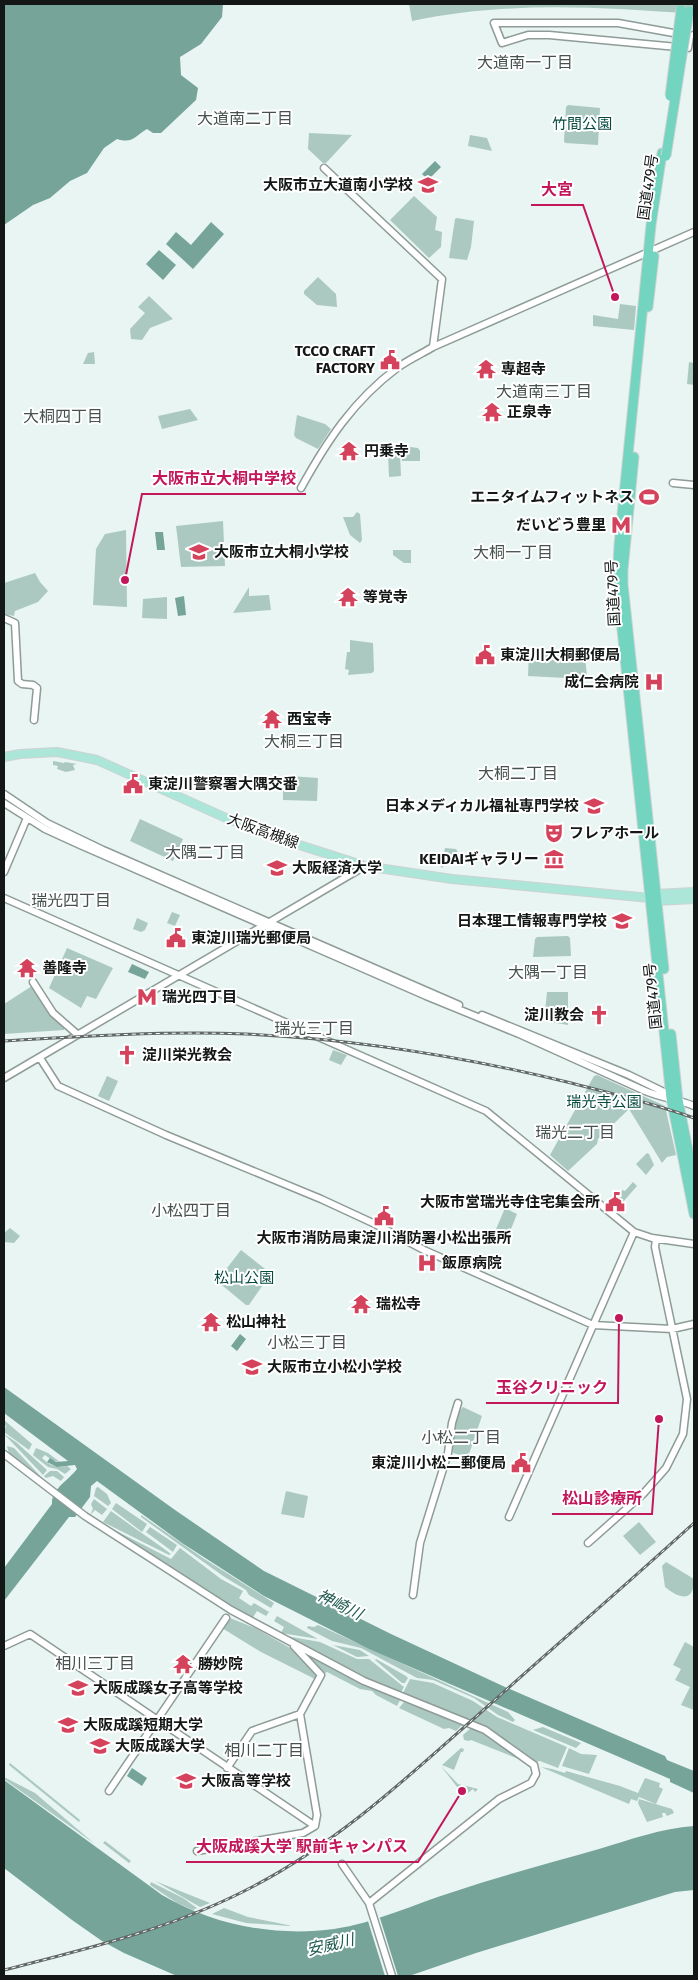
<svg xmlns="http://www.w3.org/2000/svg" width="698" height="1980" font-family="'Fira Sans','Noto Sans JP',sans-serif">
  <rect width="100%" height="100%" fill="#e8f5f2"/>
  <path fill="#abc9c1" d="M409 4H694V14C598 7 507 1 412 21Z
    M568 105 600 108 598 145 565 143 564 141 566 107Z
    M309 133 352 135 326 163H323L308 149Z
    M470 135 487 138 492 151 468 146Z
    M414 196 437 217 435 230 442 232 441 247 429 258 390 220Z
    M457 218 474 221 471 247 467 260 449 258 455 219Z
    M318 277 336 294 337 307 317 305 304 294V291Z
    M149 296 173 319 150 328 142 340 131 339 130 329 145 313 138 307Z
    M620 304 636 306 634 330 593 326V315L618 319Z
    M94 352 95 364H83L88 353Z
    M689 362 694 363V385L687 384Z
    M190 409 198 420 162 429 158 416Z
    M297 415 325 424 331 429 318 449 296 438 294 435Z
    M402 446 418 448 420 451V461H402Z
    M388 454H400L401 476 389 477Z
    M357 512 360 514 362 540 360 543 350 535 343 517H353Z
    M223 521 225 566 181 567 176 526Z
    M126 530 127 607 93 605 96 549 105 534Z
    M393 550H411V563H404L393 555Z
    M35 573 40 582 48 591 38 602 15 611 14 616 4 614V583Z
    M249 587V596L269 595 271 610 233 613Z
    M167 597V619L142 618 143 599Z
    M350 640 373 643 374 671 372 673 348 675 349 670 345 669 347 652H350Z
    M529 652 583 655 585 657 587 676 585 679 528 676Z
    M53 761 64 763 65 762 77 764 73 765 75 770 66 772 57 769 58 766 53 765Z
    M236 775 237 785 224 787 223 777Z
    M289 776 318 778 317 801 283 800V777H289Z
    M140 819 183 839 173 861 130 841Z
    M445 848 456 849 460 856 441 868Z
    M172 912 180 915 175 926 167 923Z
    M137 918 148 923 145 930 141 932 133 929Z
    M568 936 570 938 571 956 533 957 535 939 537 937Z
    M67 948 113 968 96 999 87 996 81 1008 49 988Z
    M32 986 50 1014 64 1027V1030L4 1034V1004Z
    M547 992H568V1025L544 1021Z
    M333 1050 347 1055 341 1065 329 1060Z
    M597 1075 665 1106 676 1155 667 1157 662 1163 629 1109 598 1139 597 1144 568 1171 550 1155 594 1076Z
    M107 1076 118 1081 109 1101 98 1096Z
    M647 1153 649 1154 654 1165 646 1175 636 1164Z
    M633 1182 637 1186 623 1202 617 1195 622 1190 625 1191Z
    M505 1208 517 1214 507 1239 494 1234Z
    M10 1228 20 1236 14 1243 4 1242V1233Z
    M241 1250 269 1272V1276L249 1305H246L217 1281Z
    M463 1407 482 1416 468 1457 453 1453C449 1445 456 1413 463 1407Z
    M4 1420 32 1444 29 1450 4 1432 6 1426 4 1424Z
    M4 1434 16 1442 47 1470 43 1475Z
    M7 1446 14 1448 44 1480 42 1481 9 1454Z
    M36 1448 48 1453 60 1462 53 1461 45 1455 42 1458C51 1466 56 1468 67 1466L71 1469 65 1474 57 1469 48 1467 33 1455Z
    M50 1471H57L64 1477 61 1481 53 1476 46 1478 44 1476Z
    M98 1487 107 1494 111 1503 108 1506 94 1496 96 1488Z
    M286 1491 308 1496 304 1518 281 1514Z
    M94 1499 107 1509 102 1515 95 1510 90 1515 93 1509 91 1504Z
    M116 1503 147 1524 142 1532 112 1509Z
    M111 1511C131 1526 151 1539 171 1554L169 1555 103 1522Z
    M141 1515 203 1558 274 1603 271 1608 249 1595 246 1590 223 1576 141 1517Z
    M639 1522 656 1542 640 1555 623 1536Z
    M105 1525 171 1559 180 1548 221 1579 243 1591 239 1598 251 1606 254 1603 269 1612 266 1616 257 1611 252 1619Z
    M150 1527 177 1545 173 1552 146 1532Z
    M666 1562 694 1579C694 1603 680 1599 665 1587L662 1566Z
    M277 1616 318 1639 281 1633 284 1627 274 1621Z
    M230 1618 255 1628 292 1649 317 1672 318 1677 317 1680 261 1652 222 1628Z
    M318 1625 508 1712 515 1720 513 1722 498 1715 474 1698 433 1680 417 1678 361 1648 332 1641 307 1628 308 1626 314 1627Z
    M286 1636 320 1642 357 1659H369L404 1687 400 1694 366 1678Z
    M685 1642 694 1647V1710L681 1705 690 1687 675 1680 681 1669 673 1665Z
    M333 1645 360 1650 369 1656 357 1657Z
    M302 1652 363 1684 400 1700 397 1706 376 1695 372 1691 360 1689 327 1672 325 1673Z
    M376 1659 406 1676 408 1678 405 1683H402L375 1660Z
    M410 1679 433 1683 473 1701 497 1717 567 1747 558 1768 540 1761 536 1762 484 1726 405 1696 406 1694 403 1693Z
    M404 1702 463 1724 456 1731 449 1728 444 1729 399 1708Z
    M472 1727 479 1729 526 1762 471 1740 469 1741 464 1740 463 1735Z
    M543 1727 581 1743 576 1748 533 1730Z
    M461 1748 464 1749 463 1752H461L454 1770 442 1765Z
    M569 1748 581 1754 597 1755 589 1774 562 1766Z
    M10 1763 80 1820 79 1822 9 1765Z
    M441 1766 458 1784 478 1789 475 1792 473 1789 464 1796Z
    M541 1767 552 1769 565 1773 566 1771 620 1786 638 1793 645 1778 660 1783 659 1787 663 1789 656 1804 639 1797 637 1801 631 1799 629 1804Z
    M4 1777 35 1793 95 1844 4 1779Z
    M639 1799 672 1809 674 1813 667 1816 665 1813H662L663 1817 647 1822 638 1803Z
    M105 1841 131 1861 129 1863 103 1843Z
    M155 1881 210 1903 200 1907Z
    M151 1882 183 1898 197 1908 193 1910 177 1903 150 1885Z
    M224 1908 248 1917 293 1926 246 1923 212 1914Z"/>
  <path fill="#76a498" d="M4 4H223L222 17 201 44 180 57 181 75 198 88 196 100 161 133H153L147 129C135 136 133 144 117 139L104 148 87 173 70 181 50 198 33 205 4 225Z
    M435 161 441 167 428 180 422 174Z
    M211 222 224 234 193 269 166 244 176 232 191 245Z
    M159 250 176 265 163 280 146 264Z
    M155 532H163L165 550H157Z
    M184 596 186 615 178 616 175 598Z
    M132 964 149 972 145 979 128 972Z
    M240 1334 246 1339 237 1351 231 1346Z
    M4 1387 175 1510 264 1571 391 1634 505 1687 665 1756 667 1760 694 1771V1793L670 1782V1779L369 1649 264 1596 182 1543 97 1481 91 1486 90 1497 75 1517H69L4 1601V1568L52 1504C51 1489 69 1480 77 1469L75 1465 57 1467 47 1462 50 1458 56 1462 68 1461 4 1413Z
    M132 1768 147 1778 142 1786 127 1776Z
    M4 1780 162 1895C213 1925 275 1937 334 1929 375 1923 414 1904 453 1892 501 1876 550 1863 599 1849 629 1840 662 1828 694 1826V1890L675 1892 476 1953 409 1976H177L124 1953 102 1941 72 1920 4 1868Z"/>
  <path fill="#e8f5f2" d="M379 1915 398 1976H385L367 1918Z"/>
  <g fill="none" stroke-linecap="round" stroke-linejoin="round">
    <defs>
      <path id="secondary" d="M690 36 688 48 549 35H528L502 43 494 23H618L690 36 694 35
        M324 168 442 279 433 347
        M673 483 694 485
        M301 488C327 441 353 401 397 368 408 360 421 354 433 347L694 232
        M4 618 15 623 18 681 22 684 33 685 37 688 34 720
        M4 794 47 823 103 850 459 1005
        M4 803 45 829 80 845 426 996 519 1034 645 1091C661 1098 678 1099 694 1106
        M4 872 27 818
        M4 898 486 1111 634 1232 652 1238 694 1244
        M33 982 53 1013 77 1034
        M482 1015 629 1075 664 1092 671 1098
        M40 1058 58 1086 166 1135 321 1199 375 1224 424 1250 593 1325 672 1329 694 1324
        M4 1078 365 866
        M4 1454 85 1516 231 1610 364 1681 485 1730 534 1765 536 1774 531 1783 499 1799 369 1903
        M509 1517 634 1232
        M588 1543 643 1494 666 1468 683 1434 687 1399 655 1247 656 1239
        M413 1595 420 1543 448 1453 452 1423 458 1403
        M4 1646 30 1634 315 1826
        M227 1768 252 1731 300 1714
        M109 1791 226 1618
        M197 1851 303 1833 315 1826 317 1815 300 1714 321 1675 294 1646
        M342 1864 369 1903 392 1976"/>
      <path id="primary" d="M4 757 20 754 57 752 97 760 226 818 287 841 365 866 452 879 650 898 657 901 694 899
        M651 897 656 894 694 892"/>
      <path id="highway" d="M662 153 651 225 619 545 617 582 671 1098 694 1214
        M648 307 654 256
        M634 457 623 570V584L664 969
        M671 1034 678 1100 694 1180"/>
    </defs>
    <use href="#secondary" stroke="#8e9b97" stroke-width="9"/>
    <use href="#primary" stroke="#d0d1d1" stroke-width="10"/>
    <use href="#highway" stroke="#d0d1d1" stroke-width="11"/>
    <use href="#secondary" stroke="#fff" stroke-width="6"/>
    <use href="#primary" stroke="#abe6d9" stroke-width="8"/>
    <use href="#highway" stroke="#73d5c0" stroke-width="9"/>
    <defs>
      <path id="rail" d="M4 1041C84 1036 165 1031 246 1034 354 1039 461 1056 567 1082 610 1093 652 1103 694 1118
        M4 1970C90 1948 175 1928 254 1886 342 1840 413 1772 487 1707 556 1645 626 1585 694 1523"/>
    </defs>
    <use href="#rail" stroke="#616967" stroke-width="3"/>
    <use href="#rail" stroke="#fff" stroke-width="1" stroke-dasharray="4" stroke-linecap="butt"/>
    <defs>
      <path id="highway-bridge" d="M670 96 681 10
        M666 156 689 11"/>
    </defs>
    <use href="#highway-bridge" stroke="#d0d1d1" stroke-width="11" stroke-linecap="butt"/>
    <use href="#highway-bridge" stroke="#73d5c0" stroke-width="9"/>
  </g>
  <defs>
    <symbol id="school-bare" viewBox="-9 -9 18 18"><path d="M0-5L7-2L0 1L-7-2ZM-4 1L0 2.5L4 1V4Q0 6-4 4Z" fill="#d4435b" stroke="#fff" stroke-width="2.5" paint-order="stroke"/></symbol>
    <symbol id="civic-bare" viewBox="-9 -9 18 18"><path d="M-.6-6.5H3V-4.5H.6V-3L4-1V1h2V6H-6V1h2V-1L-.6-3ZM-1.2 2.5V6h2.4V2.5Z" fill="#d4435b" stroke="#fff" stroke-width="2.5" paint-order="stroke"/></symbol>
    <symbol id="temple-bare" viewBox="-9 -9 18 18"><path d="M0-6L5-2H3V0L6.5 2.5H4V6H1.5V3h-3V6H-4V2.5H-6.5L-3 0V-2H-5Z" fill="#d4435b" stroke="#fff" stroke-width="2.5" paint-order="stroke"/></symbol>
    <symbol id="stadium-bare" viewBox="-9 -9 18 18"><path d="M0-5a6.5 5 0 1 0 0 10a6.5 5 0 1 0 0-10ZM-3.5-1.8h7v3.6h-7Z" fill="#d4435b" stroke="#fff" stroke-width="2.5" paint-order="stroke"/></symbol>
    <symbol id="metro-bare" viewBox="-9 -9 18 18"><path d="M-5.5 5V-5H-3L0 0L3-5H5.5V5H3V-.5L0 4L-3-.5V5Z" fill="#d4435b" stroke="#fff" stroke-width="2.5" paint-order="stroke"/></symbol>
    <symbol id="hospital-bare" viewBox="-9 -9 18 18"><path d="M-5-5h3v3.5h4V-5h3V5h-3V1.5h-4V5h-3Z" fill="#d4435b" stroke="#fff" stroke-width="2.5" paint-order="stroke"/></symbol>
    <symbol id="theatre-bare" viewBox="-9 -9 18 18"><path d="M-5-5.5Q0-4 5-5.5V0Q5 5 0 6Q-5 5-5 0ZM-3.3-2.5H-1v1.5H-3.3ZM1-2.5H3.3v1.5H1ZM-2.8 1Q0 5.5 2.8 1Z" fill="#d4435b" stroke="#fff" stroke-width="2.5" paint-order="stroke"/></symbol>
    <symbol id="museum-bare" viewBox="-9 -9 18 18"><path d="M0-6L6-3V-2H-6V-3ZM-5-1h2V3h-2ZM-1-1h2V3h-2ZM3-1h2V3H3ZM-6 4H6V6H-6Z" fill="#d4435b" stroke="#fff" stroke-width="2.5" paint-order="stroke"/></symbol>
    <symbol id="university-bare" viewBox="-9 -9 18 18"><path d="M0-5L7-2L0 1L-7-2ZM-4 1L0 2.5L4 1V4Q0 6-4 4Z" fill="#d4435b" stroke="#fff" stroke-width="2.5" paint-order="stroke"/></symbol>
    <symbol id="church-bare" viewBox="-9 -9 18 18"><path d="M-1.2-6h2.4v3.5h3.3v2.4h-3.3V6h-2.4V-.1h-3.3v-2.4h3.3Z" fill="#d4435b" stroke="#fff" stroke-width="2.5" paint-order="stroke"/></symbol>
  </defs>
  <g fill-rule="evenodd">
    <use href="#school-bare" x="414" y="171" width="28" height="28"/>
    <use href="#civic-bare" x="376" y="346" width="28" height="28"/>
    <use href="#temple-bare" x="472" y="355" width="28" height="28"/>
    <use href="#temple-bare" x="478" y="398" width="28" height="28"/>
    <use href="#temple-bare" x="335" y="437" width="28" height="28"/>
    <use href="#stadium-bare" x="635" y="483" width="28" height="28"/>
    <use href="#metro-bare" x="607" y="511" width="28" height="28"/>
    <use href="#school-bare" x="185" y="538" width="28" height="28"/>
    <use href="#temple-bare" x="334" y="583" width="28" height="28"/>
    <use href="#civic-bare" x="471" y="641" width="28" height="28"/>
    <use href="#hospital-bare" x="640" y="668" width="28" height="28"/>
    <use href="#temple-bare" x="258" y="705" width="28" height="28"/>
    <use href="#civic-bare" x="119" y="770" width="28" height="28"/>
    <use href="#school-bare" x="580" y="792" width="28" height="28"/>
    <use href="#theatre-bare" x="540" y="819" width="28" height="28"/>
    <use href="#museum-bare" x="540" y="845" width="28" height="28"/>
    <use href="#university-bare" x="263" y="854" width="28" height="28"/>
    <use href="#school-bare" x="608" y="907" width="28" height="28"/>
    <use href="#civic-bare" x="162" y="924" width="28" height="28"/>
    <use href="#temple-bare" x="13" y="954" width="28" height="28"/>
    <use href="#metro-bare" x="133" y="983" width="28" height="28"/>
    <use href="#church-bare" x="585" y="1001" width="28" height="28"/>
    <use href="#church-bare" x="113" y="1041" width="28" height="28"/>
    <use href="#civic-bare" x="601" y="1188" width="28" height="28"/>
    <use href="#civic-bare" x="370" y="1202" width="28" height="28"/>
    <use href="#hospital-bare" x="413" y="1249" width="28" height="28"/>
    <use href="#temple-bare" x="347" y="1290" width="28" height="28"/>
    <use href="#temple-bare" x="197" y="1308" width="28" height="28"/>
    <use href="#school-bare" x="238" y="1353" width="28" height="28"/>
    <use href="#civic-bare" x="507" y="1449" width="28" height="28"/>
    <use href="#temple-bare" x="169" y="1650" width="28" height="28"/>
    <use href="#school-bare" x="64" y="1674" width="28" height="28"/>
    <use href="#university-bare" x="54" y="1711" width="28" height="28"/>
    <use href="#university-bare" x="86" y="1732" width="28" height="28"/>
    <use href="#school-bare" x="172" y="1767" width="28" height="28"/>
  </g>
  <g text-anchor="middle" stroke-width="4" stroke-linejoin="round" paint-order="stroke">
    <g font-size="15" fill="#064b40" stroke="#fff">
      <text x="582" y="129">竹間公園</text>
      <text x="604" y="1107">瑞光寺公園</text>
      <text x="244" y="1283">松山公園</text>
    </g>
    <g font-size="15" font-weight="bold" fill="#131817" stroke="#fff" text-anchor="start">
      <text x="413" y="190" text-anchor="end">大阪市立大道南小学校</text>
      <text x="375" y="356" text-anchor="end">TCCO CRAFT<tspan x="375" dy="17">FACTORY</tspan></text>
      <text x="501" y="374">専超寺</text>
      <text x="507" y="417">正泉寺</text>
      <text x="364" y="456">円乗寺</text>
      <text x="634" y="502" text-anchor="end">エニタイムフィットネス</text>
      <text x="606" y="530" text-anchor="end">だいどう豊里</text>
      <text x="214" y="557">大阪市立大桐小学校</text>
      <text x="363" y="602">等覚寺</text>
      <text x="500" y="660">東淀川大桐郵便局</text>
      <text x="639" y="687" text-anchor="end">成仁会病院</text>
      <text x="287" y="724">西宝寺</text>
      <text x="148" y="789">東淀川警察署大隅交番</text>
      <text x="579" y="811" text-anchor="end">日本メディカル福祉専門学校</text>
      <text x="569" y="838">フレアホール</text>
      <text x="539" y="864" text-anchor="end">KEIDAIギャラリー</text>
      <text x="292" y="873">大阪経済大学</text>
      <text x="607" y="926" text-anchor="end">日本理工情報専門学校</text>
      <text x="191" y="943">東淀川瑞光郵便局</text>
      <text x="42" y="973">善隆寺</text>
      <text x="162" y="1002">瑞光四丁目</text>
      <text x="584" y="1020" text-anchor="end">淀川教会</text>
      <text x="142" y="1060">淀川栄光教会</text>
      <text x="600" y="1207" text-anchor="end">大阪市営瑞光寺住宅集会所</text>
      <text x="384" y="1243" text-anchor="middle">大阪市消防局東淀川消防署小松出張所</text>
      <text x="442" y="1268">飯原病院</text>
      <text x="376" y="1309">瑞松寺</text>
      <text x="226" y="1327">松山神社</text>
      <text x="267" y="1372">大阪市立小松小学校</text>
      <text x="506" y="1468" text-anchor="end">東淀川小松二郵便局</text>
      <text x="198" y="1669">勝妙院</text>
      <text x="93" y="1693">大阪成蹊女子高等学校</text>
      <text x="83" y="1730">大阪成蹊短期大学</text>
      <text x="115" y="1751">大阪成蹊大学</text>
      <text x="201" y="1786">大阪高等学校</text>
    </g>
    <g font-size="15" fill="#131817" stroke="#fff">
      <text transform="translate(648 187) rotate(-82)" y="5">国道479号</text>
      <text transform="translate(613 593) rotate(-93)" y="5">国道479号</text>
      <text transform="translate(263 831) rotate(20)" y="5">大阪高槻線</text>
      <text transform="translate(653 996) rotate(-96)" y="5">国道479号</text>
    </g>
    <g font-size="16" fill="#46524f" stroke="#fff">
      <text x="525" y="68">大道南一丁目</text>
      <text x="245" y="124">大道南二丁目</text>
      <text x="544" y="397">大道南三丁目</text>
      <text x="63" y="422">大桐四丁目</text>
      <text x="513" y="558">大桐一丁目</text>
      <text x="304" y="747">大桐三丁目</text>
      <text x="518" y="779">大桐二丁目</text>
      <text x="205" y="858">大隅二丁目</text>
      <text x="71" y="906">瑞光四丁目</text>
      <text x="548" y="978">大隅一丁目</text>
      <text x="314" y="1034">瑞光三丁目</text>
      <text x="575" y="1138">瑞光二丁目</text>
      <text x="191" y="1216">小松四丁目</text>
      <text x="307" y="1348">小松三丁目</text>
      <text x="461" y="1443">小松二丁目</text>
      <text x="95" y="1669">相川三丁目</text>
      <text x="264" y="1756">相川二丁目</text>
    </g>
    <g font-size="16" font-style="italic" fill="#1c5a4e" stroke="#fff">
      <text transform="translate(340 1604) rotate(26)" y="6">神崎川</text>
      <text transform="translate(330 1944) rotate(-13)" y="6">安威川</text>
    </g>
  </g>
  <path fill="none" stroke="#c2185b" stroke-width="2" d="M615 297L583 205H531M125 580L142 494H306M619 1318L618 1403H486M659 1419L652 1514H552M462 1791L418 1862H186"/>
  <g fill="#c2185b" stroke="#fff" stroke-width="2">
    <circle cx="615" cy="297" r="5"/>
    <circle cx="125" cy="580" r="5"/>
    <circle cx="619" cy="1318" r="5"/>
    <circle cx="659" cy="1419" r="5"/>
    <circle cx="462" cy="1791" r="5"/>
  </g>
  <g font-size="16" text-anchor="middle" font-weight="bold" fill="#c2185b" stroke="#fff" stroke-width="4" stroke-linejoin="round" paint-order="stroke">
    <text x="557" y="195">大宮</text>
    <text x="224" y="484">大阪市立大桐中学校</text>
    <text x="552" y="1393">玉谷クリニック</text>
    <text x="602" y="1504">松山診療所</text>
    <text x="302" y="1852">大阪成蹊大学 駅前キャンパス</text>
  </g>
  <rect width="698" height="1980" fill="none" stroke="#131817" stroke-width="10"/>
</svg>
